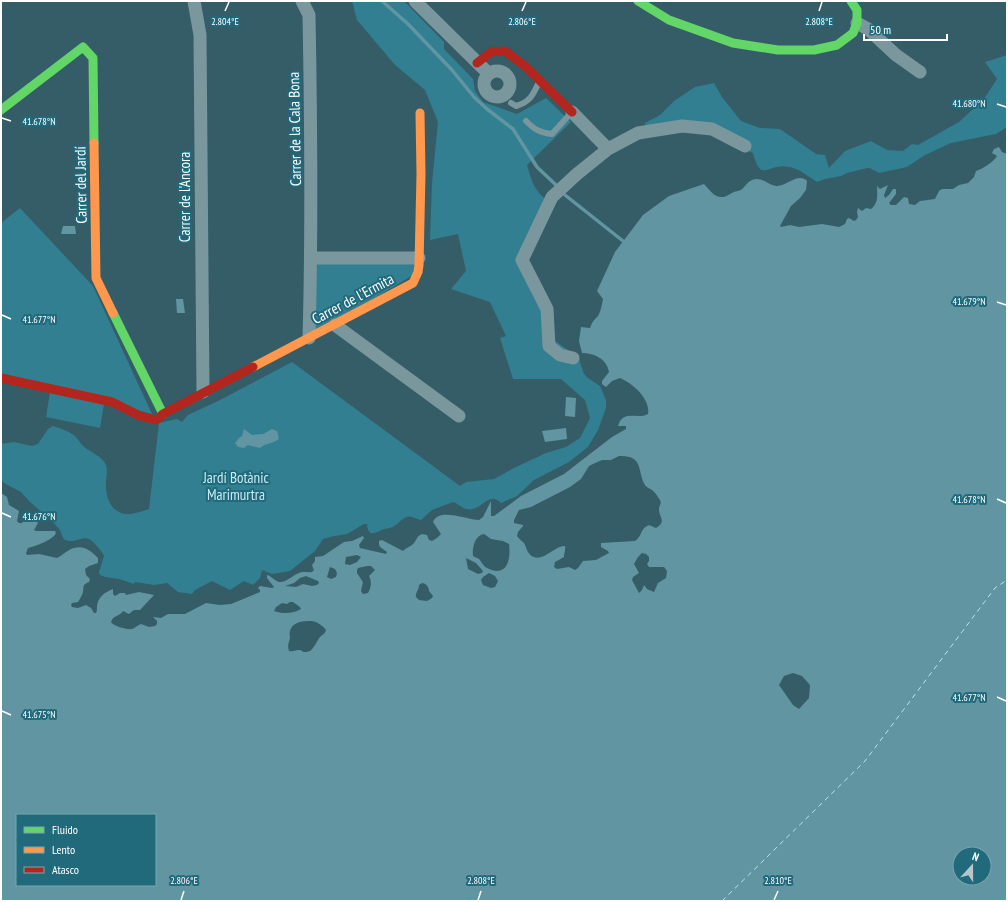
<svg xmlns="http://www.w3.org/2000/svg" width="1008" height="902" font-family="'PT Sans Narrow',sans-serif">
  <rect width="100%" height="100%" fill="#355d67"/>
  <path fill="#317f91" d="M352 1H404L444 42V49L473 79 475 91 483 102 517 114 546 98 571 122 527 165C532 183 535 192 551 203L527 262 554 340 575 355 579 359 584 374 588 378 600 386 606 400V408L598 430 588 447 569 462 534 480 517 496 501 503C488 490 482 512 467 509 461 508 458 503 453 502L432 510 421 520C416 519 411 515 406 517 402 519 399 522 396 525 392 528 388 528 384 529 375 533 368 538 367 524H364L347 534 334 536 323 539 315 551 290 571 272 574 262 570 260 578 253 585 244 581 230 590 212 581 195 590 192 594 178 592 167 583 154 585 135 582 134 584 119 579 105 577 100 575 99 572 104 556C102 551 99 549 96 545 84 530 78 545 65 540L63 538 60 530 53 522 30 502 21 492 4 483 1 479V444L14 442 32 446 38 444 48 429 53 426C60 428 68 431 75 436 78 439 80 443 83 446 90 452 102 456 106 465 108 471 106 477 106 483 105 499 113 516 131 514 137 513 143 511 149 509L159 423 177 419 182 422 188 415 220 400 292 362 460 486 466 482 494 479 516 467 546 453 566 447 580 438 590 418 585 400 561 379H513L500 338 506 336 490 302 451 289 466 271 458 234 430 240 432 183 438 122 425 90 395 65 357 20Z
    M1007 55V127L996 134 951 143 925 155 907 167 879 173 870 168H867L847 173 841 176 825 179 817 182C809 177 798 168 789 167 768 162 761 185 753 153L709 132 683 130 646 135 645 123 660 115 674 101 695 87 714 83 722 97 741 121 760 128 780 129 816 154 825 155 829 168 845 151 871 141 887 150 903 151 912 144 918 145 959 122 984 99 997 79 985 62Z
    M20 208 93 286 152 414 1 374V223Z
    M311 258H419L418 272 309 338Z
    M50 392 104 404 100 428 46 417Z"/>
  <path fill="#6095a1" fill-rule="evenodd" d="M999 147 1002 152 1007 154V901H1V493L7 497 9 505 19 511 17 521 19 523H22L29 517 35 519 38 523 34 530 36 531H55L56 533C53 540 36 546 28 548L26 553 27 555 39 554 57 558C61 556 63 554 66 552 80 543 88 548 98 558V563L89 566 85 569 86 575 90 579 89 582C82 585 84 586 83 592 82 596 79 600 78 602L72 603 71 605 72 607 78 608 86 605 91 608 94 613H96C97 611 97 609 97 606 98 597 105 592 113 589V594L115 596 120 593H125L126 595 139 592 154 595 140 610H134L129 614 123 611C119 617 113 615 111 622 113 626 127 630 132 629 135 628 138 625 141 624L149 627 155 626 157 624V621L153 617 161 618 168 614H185L206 603 220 605 231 604 260 592V590L258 588 260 586 272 588 274 587 267 578V575C272 576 276 583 281 582 288 581 293 575 299 573 303 571 308 573 312 572L314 570 312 565 315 561V557L323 556 344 542 352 541 363 536 364 538 359 545 360 548 386 554 387 552 380 547 379 544V541L382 540 403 551C406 548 409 547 412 545 417 541 416 536 422 534L427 535 429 540 432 541 437 538 441 534 433 522C439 507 467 520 479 520L483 517 491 501V516H494L521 496 564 474 612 437 626 429V426H618C623 409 638 420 648 414 651 399 632 383 620 378L612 381 606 387 602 384V381L609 372C607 359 594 353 582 353L579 341 581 327 590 328C592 322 594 320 598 316 601 311 602 304 603 299L597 291 615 252 643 215 669 196 704 184C714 195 718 202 732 193 735 191 739 191 741 190 745 187 747 182 752 180 761 176 768 185 776 186 786 187 798 172 807 181L806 190 800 198 791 206 780 226 781 227 790 225 799 227 822 224 839 227 845 224 847 219 849 218 854 221 856 220 858 217 857 212 858 208 862 211 866 208 871 209C879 203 877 194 877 186L880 189 888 185 884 195 885 198 889 195 893 189H896V194L889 203 891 205H896L904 197 908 198 909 204 915 205 920 201 935 199 939 191 942 189H953L959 185 968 183 974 177 976 171C982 169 994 162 997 156L992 153 994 149ZM619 456C644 455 637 471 645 485 647 488 649 488 652 490 655 492 658 497 660 500 662 504 659 505 659 509 659 518 667 521 656 528L649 525C640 528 642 537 635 541L601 543V547L608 551 609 553 596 560 583 561 578 568 575 570 569 567 557 569 554 567 555 562 564 557C564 555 566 547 565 546 554 545 539 568 528 552 526 549 526 546 524 543 522 541 519 539 517 536L518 532 523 526V525L514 523V520L519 510 531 507 570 487 581 479 589 466 593 464 602 460H611ZM484 534 491 539 503 541 509 544C511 560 507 578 487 568 483 566 482 562 479 559 477 558 475 557 473 556 472 548 475 535 484 534ZM642 553 646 554 649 557V561L647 564 649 567H664L667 571 666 578 658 583 654 592 647 589 644 585 642 590 639 593 632 580 633 577 639 573 634 564 638 557ZM357 555 361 557 357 562 350 565 345 564 346 557ZM466 558 476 563 483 571 482 573 478 574 468 569ZM367 566H371L375 570 369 576C372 581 371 588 368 593L363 594 361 591 363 582 357 573V570L358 568ZM330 567 335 569 337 573 336 577 331 579 327 577ZM489 573 495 576 498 581 495 587 491 588 483 585 481 580 483 577ZM306 576 318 581 319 583 317 585 312 586 303 584 296 587 285 586 294 583 300 578ZM422 583C426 583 429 587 429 591L433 596 432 598 427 601 419 600 416 597C415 593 419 590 419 585ZM290 602H293L300 607 301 609C294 614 281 614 274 611L276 607 282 603 287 604ZM312 621C318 622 323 626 326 630 325 634 323 634 320 637 316 642 313 653 305 652 301 652 303 650 299 650 294 650 294 652 289 651 287 645 289 643 290 638 290 635 289 634 290 631 293 621 304 621 312 621ZM793 673 802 676 810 685 809 698 799 709 793 705 779 685 784 676ZM17 815H155V885H17ZM960 854H984V878H960Z
    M63 226H75L76 234H61Z
    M176 299H183L185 313H177Z
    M566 397 576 398 575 417 565 416Z
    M566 428 567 439 545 442 542 431Z
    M244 429 252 435 263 434 272 429 277 431 279 439C273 444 265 443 260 448L248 445 244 448 238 447 235 443 239 438 242 436Z"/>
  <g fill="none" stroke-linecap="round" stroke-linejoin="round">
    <path stroke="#6095a1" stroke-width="3.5" d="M382 1 408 24 452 70 474 97 487 109 513 129 537 167 556 185
      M565 195 623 241"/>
    <path stroke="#b6e6f0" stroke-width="1" stroke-dasharray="5 4" stroke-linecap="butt" d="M722 901 865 761 995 588 1007 580"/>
    <path stroke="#7a979e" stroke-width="6" d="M511 103 516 106C530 102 533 95 539 82
      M526 121C534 129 540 133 552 134L571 113"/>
    <path stroke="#7a979e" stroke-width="13" d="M194 1 200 35 203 392
      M302 1 309 15C311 123 312 230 309 338
      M415 1 488 73
      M857 23 868 29 896 55 920 72
      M484 84a13 13 0 1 1 26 0a13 13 0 1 1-26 0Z
      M572 112 608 149
      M311 258H419
      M335 325 459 416
      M573 358 560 355 549 346 547 309 522 260 552 197 577 174 608 149 638 133 682 126 712 129 745 146"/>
    <path stroke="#63d668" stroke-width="9" d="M638 1 669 20 733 43 778 50H814L837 45 853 33 857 23V10L851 1
      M1 110 83 47 93 58 94 143
      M113 313 163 414"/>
    <path stroke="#ff974d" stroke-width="9" d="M94 143 96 278 113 313
      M253 367 413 283 418 272 419 265 421 174 420 113"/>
    <path stroke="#b3261e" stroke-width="9" d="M477 63 491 52 505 51 525 66 572 112
      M1 378 112 402 140 416 156 420 163 414 253 367"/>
  </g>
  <path fill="none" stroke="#fff" stroke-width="1.5" d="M225 11 229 2M522 11 526 2M819 11 822 2M997 104 1006 107M2 118 11 121M997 302 1006 305M2 315 11 319M997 499 1006 503M2 513 11 517M997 697 1006 701M2 711 11 715M181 900 184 891M478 900 481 891M774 900 778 891"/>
  <g text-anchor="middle" stroke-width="4" stroke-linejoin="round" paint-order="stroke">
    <g font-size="15" fill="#fff" stroke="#206a7c">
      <text transform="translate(295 129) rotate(-91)" y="5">Carrer de la Cala Bona</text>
      <text transform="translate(81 185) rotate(-91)" y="5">Carrer del Jardí</text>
      <text transform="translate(185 197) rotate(-90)" y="5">Carrer de l'Ancora</text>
      <text transform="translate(353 299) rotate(-28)" y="5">Carrer de l'Ermita</text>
    </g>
    <g font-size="15" fill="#c6ecf5" stroke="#206a7c">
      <text x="236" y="483">Jardí Botànic<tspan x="236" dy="17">Marimurtra</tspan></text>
    </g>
  </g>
  <g font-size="10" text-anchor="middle" fill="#fff" stroke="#206a7c" stroke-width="4" stroke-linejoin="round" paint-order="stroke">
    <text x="225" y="25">2.804°E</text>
    <text x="522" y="25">2.806°E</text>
    <text x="819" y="25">2.808°E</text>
    <text x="969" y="107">41.680°N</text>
    <text x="39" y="125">41.678°N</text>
    <text x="969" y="305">41.679°N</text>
    <text x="39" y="323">41.677°N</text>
    <text x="969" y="503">41.678°N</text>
    <text x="39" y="520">41.676°N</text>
    <text x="969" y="701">41.677°N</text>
    <text x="39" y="718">41.675°N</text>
    <text x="184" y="884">2.806°E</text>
    <text x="481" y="884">2.808°E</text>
    <text x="778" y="884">2.810°E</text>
  </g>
  <rect width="1008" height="902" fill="none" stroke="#ffffff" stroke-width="4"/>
  <rect x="16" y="814" width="140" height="72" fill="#206a7c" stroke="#79a6b0"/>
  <rect x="24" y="827" width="20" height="6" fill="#63d668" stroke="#79a6b0"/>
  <text x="52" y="834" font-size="12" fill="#ffffff">Fluido</text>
  <rect x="24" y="847" width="20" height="6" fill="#ff974d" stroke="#79a6b0"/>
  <text x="52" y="854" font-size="12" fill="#ffffff">Lento</text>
  <rect x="24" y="867" width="20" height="6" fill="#b3261e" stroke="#79a6b0"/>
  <text x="52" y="874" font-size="12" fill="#ffffff">Atasco</text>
  <g transform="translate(972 866) rotate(21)"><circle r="19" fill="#206a7c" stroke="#79a6b0"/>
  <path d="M0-3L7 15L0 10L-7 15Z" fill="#b8c6ca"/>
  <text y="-6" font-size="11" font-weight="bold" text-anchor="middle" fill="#ffffff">N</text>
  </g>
  <path d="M864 34v6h83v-6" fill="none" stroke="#ffffff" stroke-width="2"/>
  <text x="870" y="34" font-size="12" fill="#ffffff" stroke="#206a7c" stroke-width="3" paint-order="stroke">50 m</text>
</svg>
